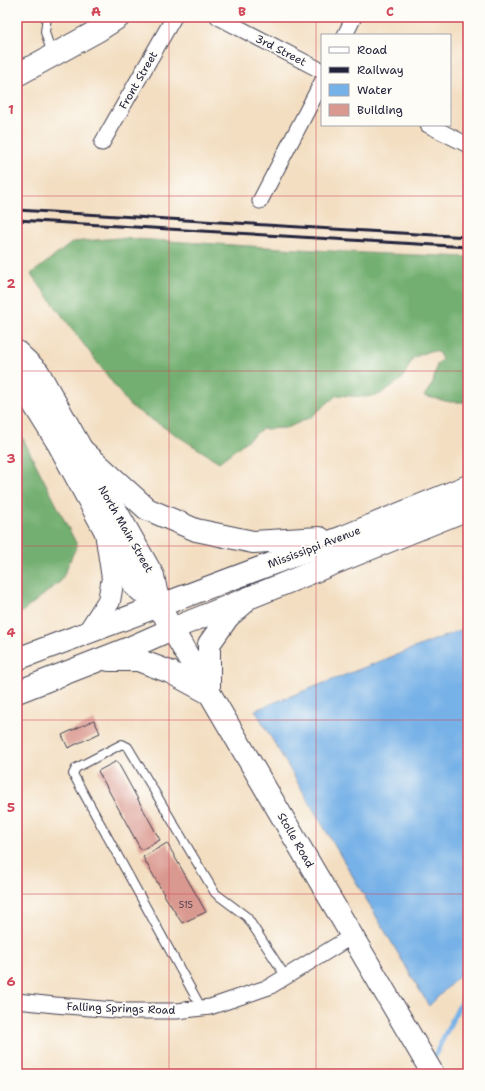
<svg xmlns="http://www.w3.org/2000/svg" width="485" height="1091" font-family="'Shantell Sans',sans-serif">
  <rect width="100%" height="100%" fill="#fdfcf7"/>
  <filter id="ink" filterUnits="userSpaceOnUse"><feTurbulence type="fractalNoise" baseFrequency=".025" numOctaves="2"/><feDisplacementMap in="SourceGraphic" scale="8" xChannelSelector="R" yChannelSelector="G"/><feConvolveMatrix kernelMatrix="1 2 1 2 8 2 1 2 1" color-interpolation-filters="sRGB"/></filter>
  <filter id="wash" filterUnits="userSpaceOnUse"><feTurbulence type="fractalNoise" baseFrequency=".012" numOctaves="4" result="noise"/><feDisplacementMap in="SourceGraphic" scale="16" xChannelSelector="R" yChannelSelector="G"/><feGaussianBlur stdDeviation="0.9" result="paint"/><feColorMatrix in="noise" values="0 0 0 0 0 0 0 0 0 0 0 0 0 0 0 0 0 1.4 0 .05"/><feComposite in="paint" operator="in"/></filter>
  <g filter="url(#wash)">
    <rect width="100%" height="100%" fill="#f3dec1"/>
    <path fill="#72af6f" stroke="#4a6855" d="M118 238 364 253 468 257V402H450L424 396 433 383 437 364 442 359 438 352 429 351 413 358 402 379 381 394 366 397 337 395 311 417 287 428 262 429 219 462 130 406 31 274 73 242Z
      M17 427 77 545 61 581 17 616Z"/>
    <path fill="#76b1e7" stroke="#4c6a91" d="M468 627V957L458 977 429 1006 255 710Z"/>
    <g fill="none" stroke-linecap="round" stroke-linejoin="round">
      <path stroke="#76b1e7" stroke-width="5" d="M432 1061 468 988"/>
    </g>
    <g id="blocks">
      <path fill="#da9990" d="M94 720 100 733 68 748 62 735Z
        M117 761 160 840 141 850 98 771Z
        M167 843 206 912 182 923 166 898 143 857Z"/>
    </g>
  </g>
  <g filter="url(#ink)">
    <use href="#blocks" fill-opacity="0" stroke="#413e4f" stroke-width="1"/>
    <g fill="none" stroke-linecap="round" stroke-linejoin="round">
      <defs>
        <path id="lane" d="M47 17 45 32 52 55
          M202 1009 73 774 76 768 122 744 128 747 215 893 247 917 286 977"/>
        <path id="street" d="M218 17 322 71
          M345 35 354 17
          M428 125 468 145
          M102 143 174 17
          M260 201 322 82
          M17 1001 55 1005 126 1011H177L210 1007 269 987 352 936"/>
        <path id="secondary" d="M17 75 99 30 119 17
          M17 352 38 372 153 576 159 606 172 629 433 1074
          M17 356 21 384 59 445 135 586 159 606"/>
        <path id="primary" d="M81 449 147 509 196 530 253 542 320 538
          M89 632 109 601 113 578 106 532
          M17 659 343 537 468 486
          M109 660H138L170 672 209 693V644L228 617 243 604
          M17 692 127 649 172 629 468 509"/>
      </defs>
      <use href="#lane" stroke="#413e4f" stroke-width="10"/>
      <use href="#street" stroke="#413e4f" stroke-width="17"/>
      <use href="#secondary" stroke="#413e4f" stroke-width="24"/>
      <use href="#primary" stroke="#413e4f" stroke-width="24"/>
      <use href="#lane" stroke="#fff" stroke-width="8"/>
      <use href="#street" stroke="#fff" stroke-width="15"/>
      <use href="#secondary" stroke="#fff" stroke-width="22"/>
      <use href="#primary" stroke="#fff" stroke-width="22"/>
      <path stroke="#22223b" stroke-width="3" d="M17 210 468 237
        M17 220 468 247"/>
    </g>
  </g>
  <path fill="none" stroke="#d1495b" stroke-width="1" stroke-opacity="0.55" d="M169 17V1074M316 17V1074M17 196H468M17 371H468M17 546H468M17 720H468M17 894H468"/>
  <g text-anchor="middle" stroke-width="4" stroke-linejoin="round" paint-order="stroke">
    <g font-size="9" fill="#504050">
      <text x="186" y="908">515</text>
    </g>
    <g font-size="11" fill="#22223b" stroke="#fdfcf7">
      <text transform="translate(281 50) rotate(27)" y="4">3rd Street</text>
      <text transform="translate(138 80) rotate(-60)" y="4">Front Street</text>
      <text transform="translate(126 529) rotate(60)" y="4">North Main Street</text>
      <text transform="translate(314 547) rotate(-21)" y="4">Mississippi Avenue</text>
      <text transform="translate(296 840) rotate(60)" y="4">Stolle Road</text>
      <text transform="translate(121 1008) rotate(2)" y="4">Falling Springs Road</text>
    </g>
  </g>
  <rect width="485" height="1091" fill="none" stroke="#fdfcf7" stroke-width="44"/>
  <rect x="321" y="34" width="130" height="92" fill="#fdfcf7" stroke="#a5a5ac"/>
  <rect x="329" y="47" width="20" height="6" fill="#ffffff" stroke="#a5a5ac"/>
  <text x="357" y="54" font-size="12" fill="#22223b">Road</text>
  <rect x="329" y="67" width="20" height="6" fill="#22223b" stroke="#a5a5ac"/>
  <text x="357" y="74" font-size="12" fill="#22223b">Railway</text>
  <rect x="329" y="84" width="20" height="12" fill="#76b1e7" stroke="#a5a5ac"/>
  <text x="357" y="94" font-size="12" fill="#22223b">Water</text>
  <rect x="329" y="104" width="20" height="12" fill="#da9990" stroke="#a5a5ac"/>
  <text x="357" y="114" font-size="12" fill="#22223b">Building</text>
  <rect x="22" y="22" width="441" height="1047" fill="none" stroke="#d1495b" stroke-width="1.5"/>
  <g font-size="13" text-anchor="middle" font-weight="bold" fill="#d1495b">
    <text x="96" y="16">A</text>
    <text x="242" y="16">B</text>
    <text x="390" y="16">C</text>
    <text x="11" y="114">1</text>
    <text x="11" y="288">2</text>
    <text x="11" y="463">3</text>
    <text x="11" y="637">4</text>
    <text x="11" y="812">5</text>
    <text x="11" y="986">6</text>
  </g>
</svg>
